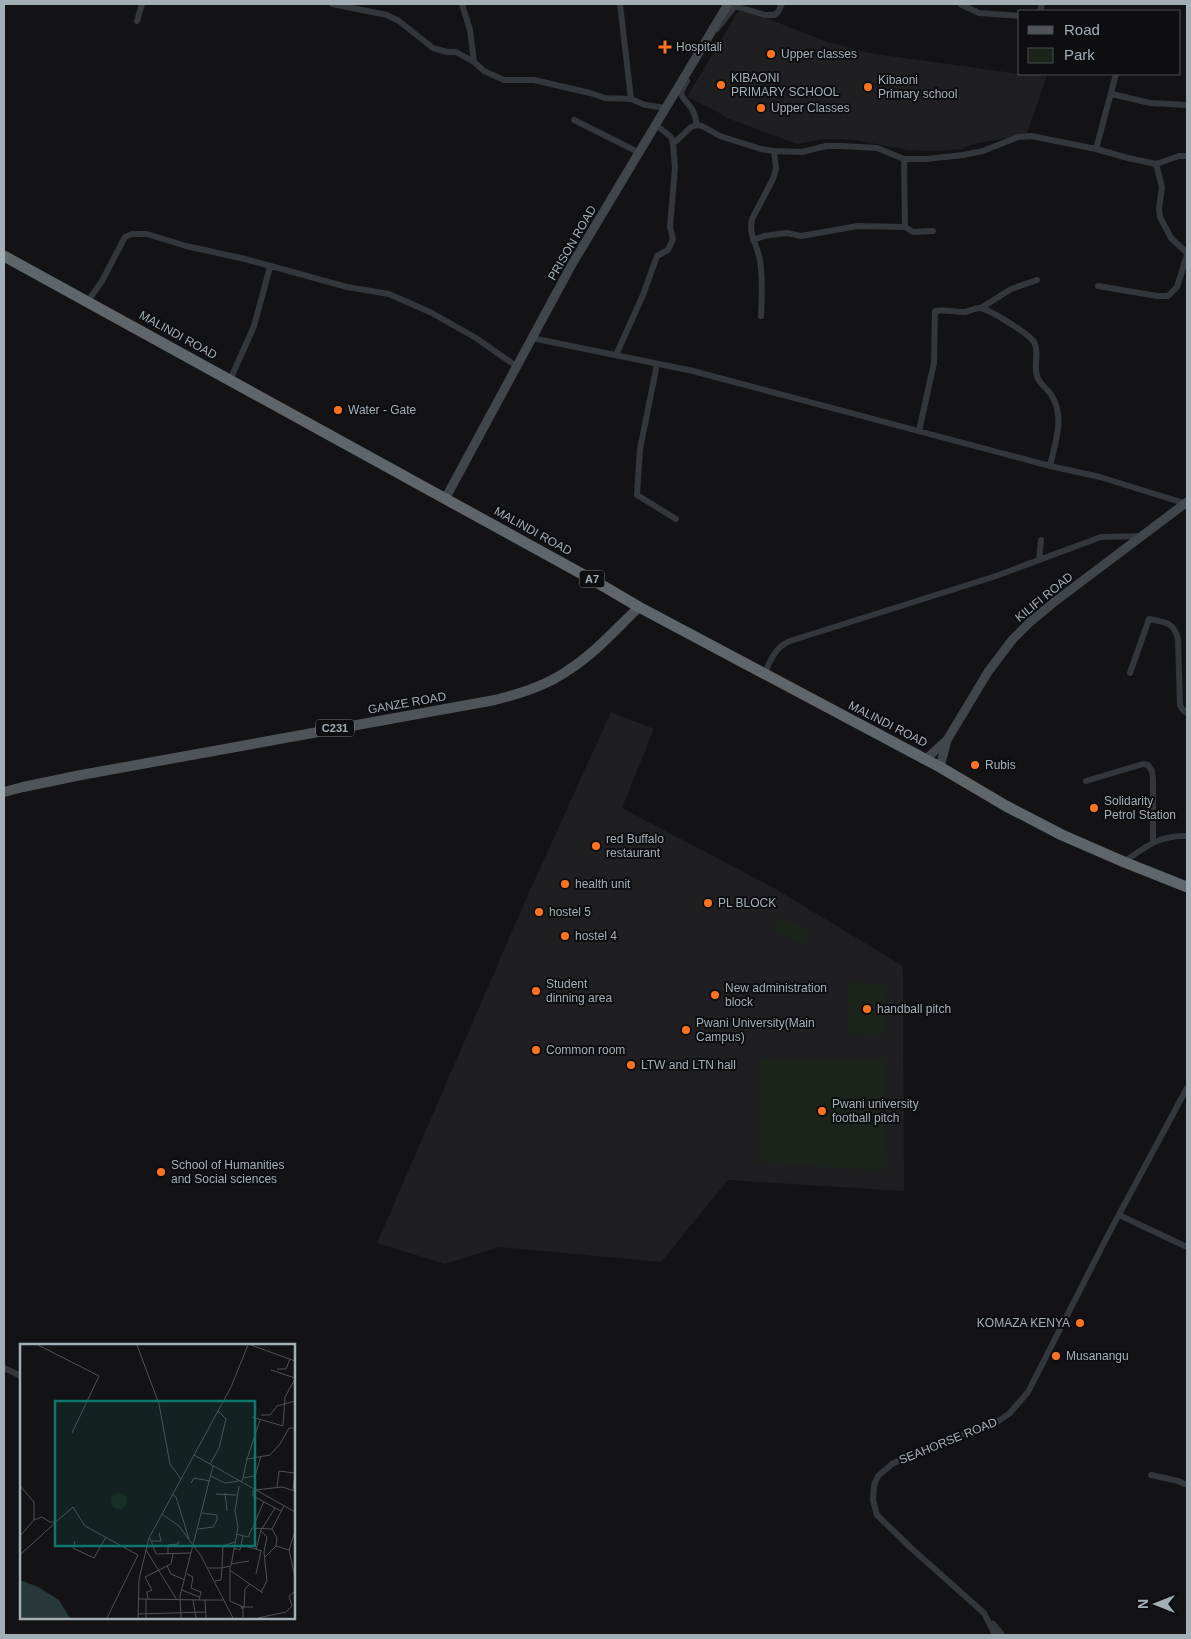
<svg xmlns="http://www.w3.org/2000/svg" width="1191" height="1639" font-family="Arial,sans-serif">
  <rect width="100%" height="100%" fill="#131315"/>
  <path fill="#1f1f22" d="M740 8 828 42 869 53 1020 74 1047 76 1026 136 1008 138 973 144 962 149 937 151 909 150 854 140 825 139 797 144 727 118 716 111 687 97Z
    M611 712 654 729 622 808 774 888 903 966 904 1191 728 1180 661 1262 499 1247 445 1264 377 1243 527 897Z"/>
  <path fill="#1b231a" d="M779 916 810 930 804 944 773 930Z
    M847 982 884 985 886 1035 850 1034Z
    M884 1058 886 1171 759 1162 760 1060Z"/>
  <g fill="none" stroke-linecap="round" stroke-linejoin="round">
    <path stroke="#33363a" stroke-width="6" d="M332 4 387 15 399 21 433 48 447 52H456L474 62
      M462 4 470 30 474 62 484 71 504 80H534L590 93 605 98 631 99
      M620 4 631 99 645 105 667 108
      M960 4 979 13 1020 16
      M1040 11 1042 4
      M137 21 142 4
      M717 29 735 6 765 15H774L778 12 782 4
      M687 81C676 98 683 95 692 109 695 114 696 120 697 125
      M1112 94 1150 103 1187 105
      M574 120 640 153
      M697 125 702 126 720 136 761 149 774 151 802 152 826 146H841L877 148 904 159H926L963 155 983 151 1018 137 1031 136 1096 149 1128 158 1156 164 1179 156H1187
      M673 144 691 127 697 125
      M1096 149 1116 74
      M904 159 905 227 913 232 933 231
      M1156 164 1162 187 1159 209 1160 217 1171 238 1187 253
      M753 240 764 236 787 233 801 236 858 226 905 227
      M1098 286 1157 296H1168L1177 287 1187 255
      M88 301 102 281 125 237 132 234H147L186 246 245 259 347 287 389 294 432 313 476 338 516 366
      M981 308 1011 289 1037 280
      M761 316C762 297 763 279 760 261 758 245 748 235 752 219L773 179 776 169 774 151
      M532 338 693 371 1050 466 1100 477 1187 504
      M616 355 643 295 657 256 668 250 673 239 670 227 675 167 673 144 671 137 656 125
      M657 364 640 449 637 495 676 519
      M230 380 254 326 270 267
      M919 431 934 363 935 311C945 309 954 312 965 312 970 311 974 308 980 308 989 309 1029 334 1034 342 1040 353 1033 364 1037 376 1039 384 1048 389 1052 396 1065 418 1055 443 1050 466
      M1039 560 1041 540
      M1130 673 1149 619C1165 622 1174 622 1178 639L1180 705 1183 710 1187 713
      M764 674C771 660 775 647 790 641L996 576 1101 537 1142 536
      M1086 781 1143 764 1148 765 1152 771 1153 779V842
      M1124 862C1145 847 1159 835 1187 836
      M1119 1215 1187 1247
      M4 1368 21 1376
      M1151 1475 1178 1481 1187 1485
      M993 1624 1002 1635
      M995 1635 984 1613 910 1547 877 1515 873 1500 874 1485 878 1476 892 1464 926 1448 997 1422 1010 1413 1028 1392 1108 1235 1187 1088"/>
    <path stroke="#41464a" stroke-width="9" d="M445 499 571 266 728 4
      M926 759 947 740 988 672 1012 640 1030 622 1053 603 1187 502
      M940 767 947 740"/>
    <path stroke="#4f5459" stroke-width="10" d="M4 792 23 787 81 775 495 700C522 693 548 685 570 669 596 652 617 628 639 607"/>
    <path stroke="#5f666b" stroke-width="11" d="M4 256 593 580 639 607 940 767 1006 806 1062 835 1124 862 1187 887"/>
  </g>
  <g fill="#ff7320" stroke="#0e0e10" stroke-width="2">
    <path d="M662.5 39.5h5v5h5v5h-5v5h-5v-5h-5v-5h5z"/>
    <circle cx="771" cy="54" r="5"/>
    <circle cx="721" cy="85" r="5"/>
    <circle cx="868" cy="87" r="5"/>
    <circle cx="761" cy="108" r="5"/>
    <circle cx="338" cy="410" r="5"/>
    <circle cx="975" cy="765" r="5"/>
    <circle cx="1094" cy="808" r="5"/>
    <circle cx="596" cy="846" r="5"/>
    <circle cx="565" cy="884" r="5"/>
    <circle cx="708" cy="903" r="5"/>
    <circle cx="539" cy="912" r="5"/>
    <circle cx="565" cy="936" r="5"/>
    <circle cx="536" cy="991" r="5"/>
    <circle cx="715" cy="995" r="5"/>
    <circle cx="867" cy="1009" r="5"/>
    <circle cx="686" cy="1030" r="5"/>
    <circle cx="536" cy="1050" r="5"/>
    <circle cx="631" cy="1065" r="5"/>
    <circle cx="822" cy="1111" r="5"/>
    <circle cx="161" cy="1172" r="5"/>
    <circle cx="1080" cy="1323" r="5"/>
    <circle cx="1056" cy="1356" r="5"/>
  </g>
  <g text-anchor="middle" stroke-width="4" stroke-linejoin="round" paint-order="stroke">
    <g fill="#0e0e10" stroke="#767f85" stroke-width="1">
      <rect x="579.5" y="570.5" width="25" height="17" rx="4"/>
      <rect x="316" y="719.5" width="38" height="17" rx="4"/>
    </g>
    <g font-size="11" font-weight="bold" fill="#a3afb7">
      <text x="592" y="583">A7</text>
      <text x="335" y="732">C231</text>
    </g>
    <g font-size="12" fill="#a3afb7" stroke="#0e0e10" text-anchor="start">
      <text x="676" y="51">Hospitali</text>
      <text x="781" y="58">Upper classes</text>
      <text x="731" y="82">KIBAONI<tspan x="731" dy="14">PRIMARY SCHOOL</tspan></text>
      <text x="878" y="84">Kibaoni<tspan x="878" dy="14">Primary school</tspan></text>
      <text x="771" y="112">Upper Classes</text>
      <text x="348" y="414">Water - Gate</text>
      <text x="985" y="769">Rubis</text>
      <text x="1104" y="805">Solidarity<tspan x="1104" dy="14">Petrol Station</tspan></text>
      <text x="606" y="843">red Buffalo<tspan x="606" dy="14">restaurant</tspan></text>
      <text x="575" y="888">health unit</text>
      <text x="718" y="907">PL BLOCK</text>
      <text x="549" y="916">hostel 5</text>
      <text x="575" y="940">hostel 4</text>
      <text x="546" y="988">Student<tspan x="546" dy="14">dinning area</tspan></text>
      <text x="725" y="992">New administration<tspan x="725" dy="14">block</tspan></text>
      <text x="877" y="1013">handball pitch</text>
      <text x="696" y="1027">Pwani University(Main<tspan x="696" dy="14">Campus)</tspan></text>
      <text x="546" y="1054">Common room</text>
      <text x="641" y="1069">LTW and LTN hall</text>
      <text x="832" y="1108">Pwani university<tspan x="832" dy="14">football pitch</tspan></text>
      <text x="171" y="1169">School of Humanities<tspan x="171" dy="14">and Social sciences</tspan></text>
      <text x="1070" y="1327" text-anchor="end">KOMAZA KENYA</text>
      <text x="1066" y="1360">Musanangu</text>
    </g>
    <g font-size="12" fill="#a3afb7" stroke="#0e0e10">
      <text transform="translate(572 243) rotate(-60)" y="4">PRISON ROAD</text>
      <text transform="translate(178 335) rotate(29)" y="4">MALINDI ROAD</text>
      <text transform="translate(533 531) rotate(29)" y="4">MALINDI ROAD</text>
      <text transform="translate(1044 597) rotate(-39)" y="4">KILIFI ROAD</text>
      <text transform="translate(407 703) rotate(-10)" y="4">GANZE ROAD</text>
      <text transform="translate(888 724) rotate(27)" y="4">MALINDI ROAD</text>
      <text transform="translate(948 1441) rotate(-22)" y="4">SEAHORSE ROAD</text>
    </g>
  </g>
  <g transform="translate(20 1344)">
    <rect width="275" height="275" fill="#131315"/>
    <path d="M91 157a8 8 0 1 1 16 0a8 8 0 1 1-16 0Z" fill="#1b231a"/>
    <path d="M0 236 18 243 39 256 50 274H0Z" fill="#283739"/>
    <path fill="none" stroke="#4d5156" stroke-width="1" d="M18 1 79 32 52 89M117 1 139 60 150 120 161 135M231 1 275 17M257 25H266L270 15M251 26 275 34M241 71H250L257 62 275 57M232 73 263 82 265 53 275 35M174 111 275 168M227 115 240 76M190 120 199 104 206 75 198 67M191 132 205 139 219 137M223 134 227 115 250 111 260 100 269 84H275M221 138 223 134 235 132 241 112M171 139 174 134 190 137M0 142 14 158V176M257 143 259 127 274 129M233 146V152L261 167M235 146 262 143 275 147M273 146 275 127M205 149 207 167M152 150 156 153 169 195M196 150 216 151M142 170 159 182 181 212 213 274M233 183 244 157M178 185 193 183 197 176V171L182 169M252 185 257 194 256 202 269 206M275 187 269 206 275 233M216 190 228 193 232 184 252 185 264 162M0 192 14 176 22 173 30 178H36L53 163 65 182 118 211 87 274M130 194 136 210 171 209M55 197 53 204 74 214 86 193M132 197H141L139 189M222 201 242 207M214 204 220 206 223 192M126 206 157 256M236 206 241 186 255 164M1 210 35 179M148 210V201L158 200 159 197M245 213 256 202M211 220 229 217M147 222 151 230 165 236M210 223V257L221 262 222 265M187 224H202L203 202 215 198M211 227 243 249M167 230 173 233 171 244 181 248 179 256M236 230 241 207M195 237 201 236 202 224 211 222 218 183 215 167 219 142M162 246 179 253M241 248 247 237 244 208 247 193 241 187M119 255 185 256M126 255V274M128 255 127 248 132 246 125 233 151 220 153 210M173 256 176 274M221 262 224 263 225 245 230 240M118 270 186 268M223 273V263H233M118 274 119 235 129 194 211 43 228 1M161 274 160 252 193 122M186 274 185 256H204M238 274 266 268 272 262 269 252 275 247"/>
    <path fill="#0f766e" fill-opacity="0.15" stroke="#0f766e" stroke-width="2.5" d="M35 57H235V202H35Z"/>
    <rect width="275" height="275" fill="none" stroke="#a3afb7" stroke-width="2.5"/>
  </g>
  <rect width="1191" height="1639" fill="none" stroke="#a3afb7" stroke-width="10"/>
  <rect x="1018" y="10" width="162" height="65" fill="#0e0e10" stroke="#4a4e53"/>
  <rect x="1028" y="26" width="25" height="8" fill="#4f5459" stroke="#4a4e53"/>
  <text x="1064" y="35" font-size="15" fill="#a3afb7">Road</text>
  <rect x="1028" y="48" width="25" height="15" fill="#1b231a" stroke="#4a4e53"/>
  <text x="1064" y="60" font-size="15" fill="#a3afb7">Park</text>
  <g transform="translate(1156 1604) rotate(270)" stroke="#0e0e10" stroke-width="4" paint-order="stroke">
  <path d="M0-4L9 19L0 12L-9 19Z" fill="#a3afb7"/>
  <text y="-8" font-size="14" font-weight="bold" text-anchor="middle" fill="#a3afb7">N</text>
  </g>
</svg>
